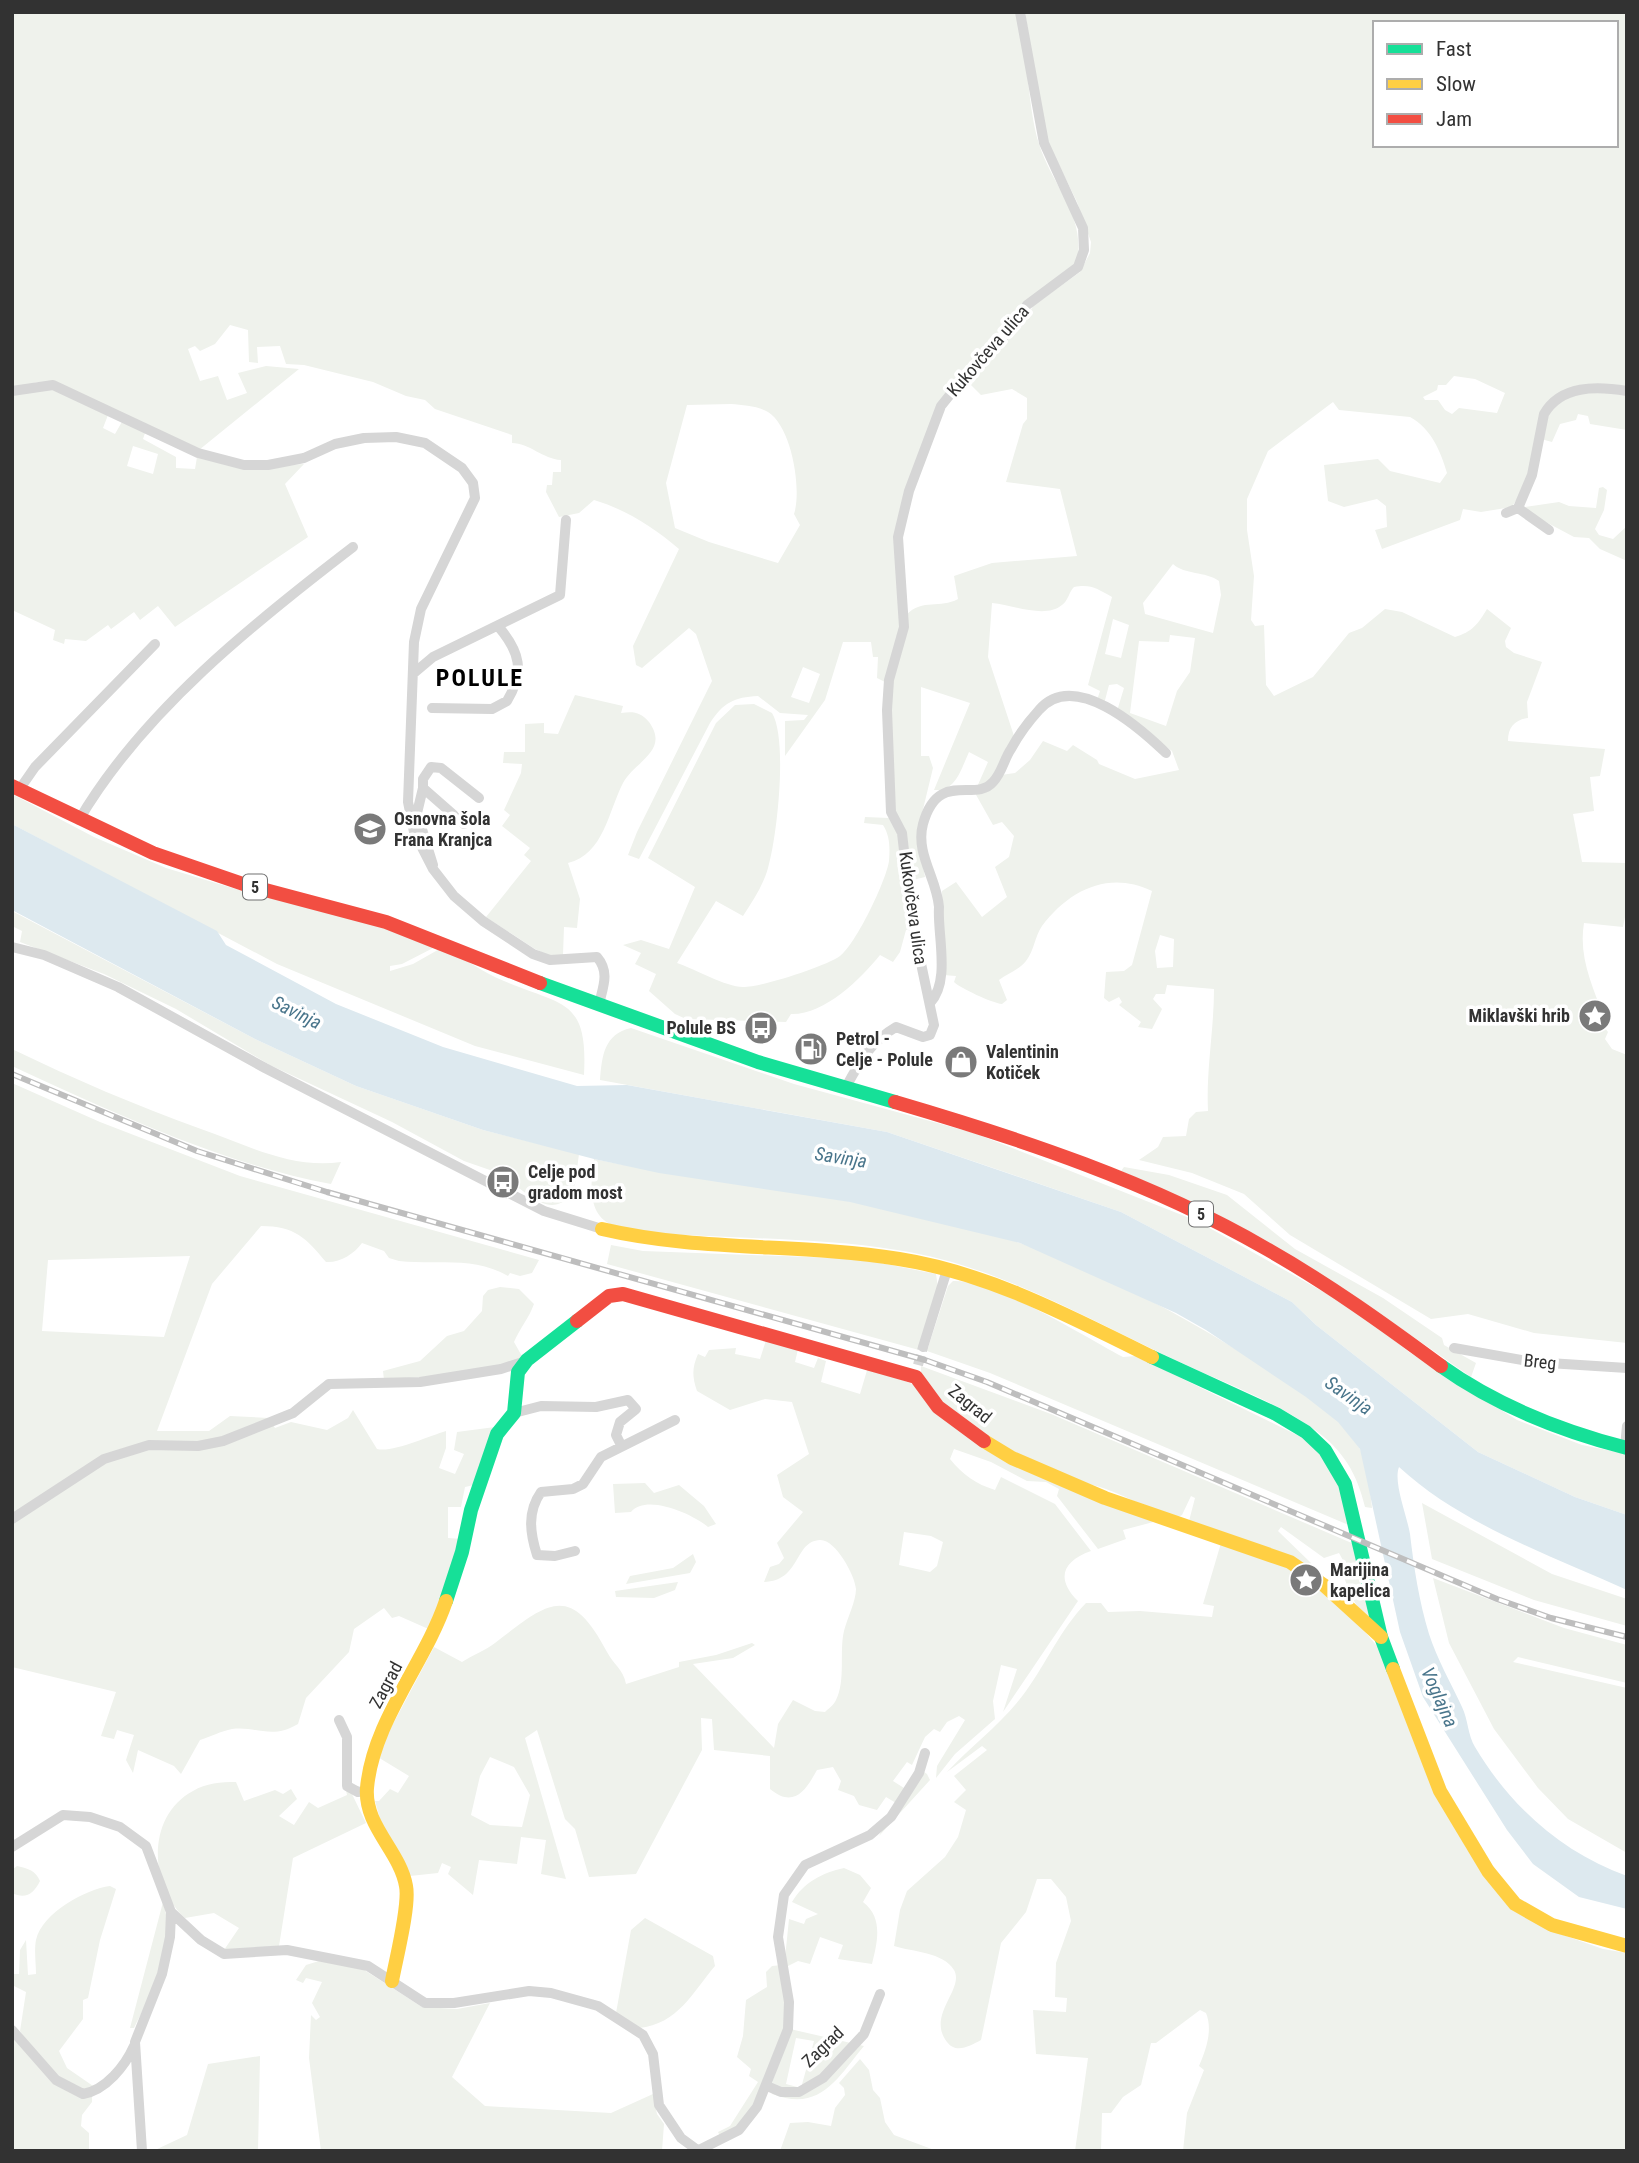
<svg xmlns="http://www.w3.org/2000/svg" width="1639" height="2163" font-family="'Roboto Condensed',sans-serif">
  <rect width="100%" height="100%" fill="#fff"/>
  <path fill="#eff2ec" fill-rule="evenodd" d="M12 12H1015C1030 55 1026 101 1039 144 1053 188 1086 214 1077 264L1024 304 1015 321 950 389 901 515 899 635 885 682 877 678 878 657H873L871 642H843L825 700 785 756V721L804 720 808 715 780 713 758 696C734 697 723 703 710 723L639 859 628 855 637 832 712 681 696 634 689 628 642 668 636 665 633 646 679 549C653 527 627 510 594 500L579 513 559 517 546 492 547 485H552L553 472H561V460C543 459 529 443 512 443V435L435 409 425 400 406 396 373 382 304 365 286 364 280 346 257 347 258 363 249 362 248 330 230 325 215 344 200 351 195 346 188 349 200 381 218 376 227 400 247 393 238 373 266 366 299 369 199 450 56 383 38 382 12 388ZM731 404C743 405 758 406 768 412 792 427 802 490 794 514L800 525 778 563 709 542 675 528 666 483 687 405ZM803 667 820 674 809 703 791 697Z
    M1025 12H1627V387L1570 388 1548 401 1528 481 1512 507 1481 512 1463 509 1460 520 1382 549 1375 530 1387 527 1386 506 1377 499 1344 507 1328 501 1324 465 1378 459 1390 471 1440 483 1447 473C1441 452 1431 428 1410 417L1339 410 1333 402 1268 451 1247 499V530L1254 576 1251 620 1255 626 1264 625 1266 685 1274 696 1313 677 1349 633 1362 628 1385 609 1402 612 1455 637C1472 632 1478 624 1487 609L1511 628 1505 641 1506 647 1514 653 1542 662 1527 702 1528 718C1515 720 1508 727 1508 741L1605 749 1600 776 1590 777 1594 811 1573 814 1582 862 1627 863V907L1623 927 1584 923C1578 959 1594 989 1606 1023L1605 1028 1608 1032 1605 1039 1612 1049 1627 1055V1343L1534 1333 1468 1314 1431 1319 1290 1235 1244 1194 1192 1173 1139 1160 1158 1147 1163 1137 1186 1136 1189 1119 1196 1112 1208 1111C1206 1070 1214 1030 1214 989L1167 985 1165 994H1156L1153 999 1162 1009 1152 1029 1138 1027 1141 1022 1119 1005 1122 1002 1119 997 1109 1002 1104 998 1106 972 1124 971 1132 965 1152 891C1109 870 1069 890 1042 926 1035 936 1034 951 1026 961 1019 970 1008 973 999 980L1007 1000 1002 1004C992 1003 960 988 954 982L956 976 943 975 942 891 956 882 982 917 1007 897 995 867 1009 857 1014 836 1002 822 993 825 975 793 1001 775 1015 773 1030 760 1043 741 1067 751 1073 745 1097 760 1099 764 1135 779 1179 770 1172 751 1117 711 1124 688 1117 684 1109 685 1104 704 1097 700 1100 691 1088 685 1112 597C1097 589 1092 584 1074 587 1069 592 1068 601 1062 605 1045 619 1014 605 992 603L988 657 1015 739 992 780 977 787 988 762 969 752C961 769 956 792 934 790L970 703 921 687V756H929L933 768 917 834 925 877 913 880 904 831 894 809 891 749 892 677 907 632 906 615C923 598 940 609 958 599L954 576 992 563 1077 556 1060 489 1006 482 1023 424 1027 419V398L1012 389 981 395 967 381 1023 325 1033 306 1080 272 1090 253 1091 242 1077 202 1045 136ZM1375 23H1616V145H1375ZM1454 376 1475 379 1505 393 1497 413 1459 408 1452 414 1445 410 1438 400H1425L1423 397 1437 390 1438 385H1446ZM1173 564C1185 575 1205 571 1219 581L1221 595 1213 633 1145 614 1143 603ZM1113 619 1129 625 1121 658 1105 654ZM1170 635 1195 638 1190 672 1177 691 1166 726 1130 713 1139 641 1169 642ZM1160 935 1174 939 1173 967 1157 968 1155 951Z
    M50 387 108 415 103 428 115 434 123 420 146 430 143 439 176 457V468L195 469 197 457 244 468 304 464 285 484 308 537 175 627 158 606 140 620 134 612 111 629 108 625 86 641 65 639 64 644 53 640 55 630 12 610V392ZM133 446 158 454 153 474 127 466Z
    M1594 389 1627 394V430L1590 424 1588 416 1578 414 1576 420 1560 424 1552 442 1541 439 1543 420 1553 403Z
    M1603 487 1607 490 1604 510 1595 529 1599 535 1613 539 1627 526V561L1600 549 1589 538 1574 537 1529 513 1525 507 1559 502 1569 506 1596 508 1599 488Z
    M575 695 623 706 621 713C633 711 641 712 649 722 670 751 635 761 623 783 608 812 604 854 568 863L580 899 577 928 564 927 563 955H548L535 949 486 917 531 861 524 855 530 848 502 826 510 815 504 810 521 773 522 764 503 763 504 752H525V724L544 723V733L558 734Z
    M754 704 772 713C788 739 777 838 768 868 763 886 753 900 743 916L716 901 677 963C695 969 726 987 743 987 762 987 824 967 840 956 856 944 886 881 889 861 890 848 890 836 883 825L864 823 865 817 889 818 899 837 910 929 906 930 900 952 893 962 880 955C860 980 824 1015 791 1014L786 1022 686 1019 675 1014 649 991 656 974 635 964 641 953 623 945 641 940 669 949 695 887 648 858 716 723 735 705Z
    M12 794 94 837 166 868 239 890 363 921 437 946 402 964 390 966V971L413 964 443 947C464 958 482 972 504 981 563 1006 588 998 584 1075L475 1046 277 964 12 824Z
    M12 911 255 1039 356 1086 483 1130 579 1154 574 1192C551 1220 532 1196 509 1181L510 1177 464 1161 392 1122 270 1065 176 1009 104 974 20 942 22 931 12 926Z
    M631 1028 794 1084 974 1133 1197 1221 1354 1309 1409 1352 1517 1420 1582 1445 1627 1454V1515L1575 1497 1478 1452 1316 1325 1292 1302 1121 1212 1002 1171 887 1132 600 1080C602 1056 604 1034 631 1028Z
    M12 1049C76 1080 135 1105 201 1129 247 1145 291 1169 341 1162L331 1184C223 1164 112 1112 12 1066Z
    M12 1083 100 1122 240 1176 539 1260 532 1273 520 1276 510 1273 508 1276C474 1256 437 1265 399 1261L389 1258 384 1251 362 1243C354 1254 340 1263 326 1262 306 1238 295 1226 261 1226L212 1284 157 1431H209L230 1416 269 1418 275 1428 291 1422 327 1430 348 1418 353 1410 377 1449C392 1453 429 1436 446 1431V1448L439 1468 455 1474 464 1454 454 1450 457 1432 495 1427 474 1485 465 1487 461 1507H448V1538L462 1539 433 1631 399 1616 392 1618 384 1608 354 1629 349 1652 306 1698 298 1724C271 1740 258 1726 232 1729 221 1731 210 1737 200 1740L181 1774 174 1766 138 1750 133 1773 126 1760 134 1735 117 1730 114 1739 101 1736 116 1692 12 1667ZM190 1256 164 1337 42 1331 48 1260Z
    M594 1159C735 1189 883 1196 1020 1243 1099 1271 1177 1312 1248 1357 1280 1378 1345 1415 1361 1451 1368 1469 1370 1489 1372 1508L1365 1507C1357 1474 1344 1451 1315 1430 1276 1401 1226 1384 1182 1363 1091 1321 998 1265 897 1250 835 1240 770 1239 707 1236 677 1234 640 1236 612 1225 586 1214 591 1181 594 1159Z
    M1124 1167 1169 1175 1227 1195 1295 1249 1383 1298 1442 1338 1444 1345 1476 1363 1471 1377C1354 1295 1255 1227 1121 1171Z
    M611 1245 643 1251 861 1259 936 1274 938 1288 919 1350 607 1264Z
    M953 1281C996 1280 1083 1336 1123 1357L1136 1356 1301 1437 1319 1452 1338 1480 1351 1526 990 1373 927 1351 948 1286Z
    M500 1287 519 1289 534 1304C529 1318 520 1328 514 1342L523 1358 471 1373 384 1380 383 1371 420 1361 447 1336 464 1331 482 1311 483 1296 488 1290Z
    M767 1337 799 1345 795 1362 814 1368 818 1358 826 1361 821 1382 860 1394 868 1367 915 1385 950 1422 1161 1520 1123 1530 1126 1539 1098 1549 1057 1496 1059 1489 1046 1482 1027 1481 991 1462 954 1449 950 1459C963 1475 976 1484 995 1490L1001 1477 1055 1504 1091 1551C1063 1561 1055 1578 1078 1601L1003 1712 1017 1669 1001 1665 993 1701 995 1719 955 1754 936 1778 937 1766 965 1720 959 1716 947 1722 940 1732 934 1729 925 1737 912 1765 907 1762 893 1781 904 1788 918 1768 927 1774 930 1780 879 1836 896 1803 886 1797 877 1810 859 1805 854 1796 838 1790 841 1781 833 1767 817 1770C806 1790 794 1809 770 1789V1756L714 1750 712 1719 701 1718 702 1750 636 1874 589 1877 575 1829 565 1819 537 1730 525 1738 566 1879 541 1874 546 1840 521 1837 517 1864 479 1860 473 1895 448 1874 451 1867 442 1863 438 1873 410 1876 385 1836 375 1801H379L390 1789 398 1793 409 1776 376 1756 434 1647 462 1662C473 1655 486 1650 495 1643 547 1603 570 1581 607 1652 614 1665 623 1669 626 1684L679 1667V1662L716 1655 752 1643 755 1645 733 1658 693 1664 774 1748 778 1724 793 1700 815 1711 825 1712C828 1709 834 1705 836 1700 846 1680 839 1652 844 1631 847 1619 856 1601 856 1589 855 1575 835 1539 820 1540 794 1541 801 1581 764 1582L770 1567 779 1564 784 1558 777 1543 803 1512 783 1497 777 1475 809 1454 792 1402 765 1399 730 1410 697 1391C692 1376 692 1368 698 1354L705 1357 709 1350 736 1348 735 1354 760 1359ZM904 1532 931 1536 943 1542 937 1566 930 1572 899 1565ZM490 1757 514 1767 530 1795 522 1827 490 1825 471 1815 480 1776Z
    M921 1366 1051 1414 1354 1544 1372 1622C1354 1610 1348 1586 1340 1567L1345 1564 1339 1553 1324 1558 1281 1527 1278 1531 1311 1563 1309 1568 1189 1521 1195 1498 1191 1496 1182 1515 1176 1518C1152 1511 1130 1498 1106 1489 1095 1485 1082 1483 1070 1479 1036 1465 916 1407 921 1366Z
    M645 1483 654 1493 679 1485 704 1506 716 1524 708 1527C694 1515 647 1493 631 1512L615 1513 613 1484Z
    M1422 1503 1552 1574 1627 1599V1626L1534 1600 1432 1559Z
    M1221 1543 1306 1575 1361 1627 1381 1651 1466 1848 1549 1930 1603 1949 1627 1953V2151H1183L1187 2113 1204 2070 1199 2066C1206 2050 1213 2030 1206 2013L1200 2010 1156 2043H1151L1141 2085 1123 2097 1111 2113H1102L1101 2151H1075L1088 2058 1036 2054 1033 2010 1066 2012 1067 1998 1055 1997 1056 1963 1071 1921 1066 1897 1051 1879H1037L1026 1912 1001 1943 981 2040C970 2046 956 2054 947 2042 926 2015 965 1989 954 1970 943 1952 913 1952 894 1946L900 1910 907 1891 945 1857 958 1837 966 1810 954 1802 966 1790 954 1776 987 1750 982 1746 947 1772C972 1745 1004 1722 1026 1691 1047 1662 1060 1630 1086 1603H1101L1108 1612 1140 1611 1212 1617 1214 1606 1203 1604Z
    M693 1554 696 1562 690 1573 626 1584 630 1576 673 1568Z
    M1433 1578 1564 1628 1627 1645V1683L1518 1657 1513 1662 1627 1688V1853L1568 1819 1538 1788 1494 1729 1449 1643Z
    M678 1582 675 1590 654 1598 616 1597 615 1591Z
    M236 1782 244 1801 275 1790 283 1794 291 1789 297 1799 279 1816 294 1825 309 1802 318 1808 347 1795 346 1790 351 1792 366 1823 293 1858 279 1946 224 1950 239 1928 214 1913 185 1918C149 1886 146 1816 193 1791 206 1783 221 1782 236 1782Z
    M17 1866C29 1869 35 1870 40 1881 34 1893 26 1900 12 1893V1870Z
    M844 1868 860 1875 871 1888 863 1902C884 1918 877 1943 872 1964L838 1959 843 1945 820 1937 810 1964 798 1961 784 1968 789 1919 804 1924 806 1919 818 1914 792 1902C804 1882 822 1873 844 1868Z
    M110 1886 116 1889 100 1940 88 1998 83 2000V2019L59 2051 67 2068 96 2088C63 2098 36 2055 20 2031L26 1992 12 1985V1974H19L20 1950 26 1940 28 1975 36 1974C36 1964 34 1950 36 1940 42 1913 86 1889 110 1886Z
    M163 1902C177 1944 153 1991 134 2028H130Z
    M645 1918 713 1956 715 1966C692 1993 678 2024 639 2028L616 2013 631 1930Z
    M319 1961 358 1966 422 2007 457 2009 490 2003 452 2077 485 2106 611 2113 653 2094 657 2114 664 2124 662 2151H321L309 2058 311 2015 316 2020 320 2017 312 2003 322 1982 306 1978 303 1983 296 1980 306 1965Z
    M782 1965 786 2026 762 2092 741 2123 721 2138 718 2132 730 2126 758 2082 749 2076 751 2069 737 2057 743 2036 746 2000 767 1987 766 1972 772 1966Z
    M790 2029 864 2046C836 2080 820 2112 772 2094L770 2089ZM796 2038 814 2041 801 2088 786 2084Z
    M12 2032 45 2071 92 2095V2102L82 2115 81 2126 89 2133V2151H12Z
    M260 2056 258 2151H153L187 2135 208 2064Z
    M860 2059 869 2070 873 2090 880 2098 885 2122 894 2135 937 2151H780L790 2123 808 2122 831 2126 835 2108 845 2095 844 2088 839 2083Z"/>
  <path fill="#dde9ef" d="M12 824 217 931 226 945 336 1004 443 1047 577 1086 627 1085 887 1132 1121 1212 1292 1302 1316 1325 1478 1452 1575 1497 1627 1515V1590C1550 1555 1462 1525 1399 1467 1393 1482 1407 1516 1410 1534 1414 1568 1419 1601 1429 1634 1437 1659 1451 1683 1462 1707 1468 1719 1468 1736 1475 1747 1510 1806 1562 1853 1627 1876V1909L1579 1897 1533 1864 1507 1830 1423 1697 1400 1632 1360 1449 1338 1422 1306 1397 1206 1330 1176 1313 1020 1243 850 1202 659 1173 594 1159 483 1130 356 1086 255 1039 12 910Z"/>
  <g fill="none" stroke-linecap="round" stroke-linejoin="round">
    <path stroke="#d6d6d6" stroke-width="10" stroke-dasharray="10 5" stroke-linecap="butt" d="M918 1365 923 1347"/>
    <path stroke="#d6d6d6" stroke-width="10" d="M12 391 53 385 198 453 244 465H268L304 458 335 444 364 438 396 437 425 443 462 468 473 483 475 498 421 609 414 642 408 802 414 832 433 869 454 896 483 921 533 954 550 960 597 957C610 972 603 987 599 1004
      M1518 508 1549 530
      M1506 513 1518 508 1532 475 1544 414C1561 385 1596 386 1627 391
      M414 673 433 657 560 595 566 520
      M432 708 492 709 507 701C525 671 520 652 498 626
      M423 788V779L431 767 441 768 479 798
      M19 790 35 767 155 644
      M79 820C142 712 255 622 353 547
      M433 865 417 813 423 788 464 824
      M12 947 44 955 118 987 265 1068 544 1211 602 1229
      M930 1003C951 981 937 934 939 907 937 879 915 853 923 824 938 769 975 803 993 782 1002 773 1004 759 1011 749 1018 736 1029 721 1039 710 1074 669 1140 728 1166 753
      M845 1089C859 1063 870 1042 896 1027L923 1037 930 1035 934 1025 912 921 902 833 891 812 887 710 889 680 904 627 898 537 909 491 941 406 969 371 1018 323 1027 305 1078 267 1084 250 1083 228 1044 143 1020 12
      M923 1347 947 1270
      M1454 1348 1533 1362 1627 1368
      M514 1413 541 1406 596 1407 628 1400 636 1409 620 1422 616 1435 621 1445
      M1625 1447 1627 1426
      M12 1519 104 1459 149 1445 198 1446 223 1441 293 1413 329 1384 420 1382 501 1369 526 1361
      M575 1551 555 1556 537 1555C530 1533 527 1512 541 1492L573 1489 583 1484 601 1457 675 1420
      M339 1720 347 1737V1786L358 1792 367 1791
      M12 1847 63 1815 90 1817 120 1827 146 1846 171 1912 201 1940 224 1954 287 1950 368 1966 425 2003H454L529 1991 551 1993 598 2006 643 2035 653 2054 659 2105 681 2138 696 2149
      M12 2030 56 2080 83 2094C106 2090 125 2066 134 2046
      M767 2086 781 2092H799L823 2078 864 2034 880 1994
      M142 2151 135 2042 162 1974 170 1937 171 1912
      M697 2151 739 2130 757 2107 788 2029 789 2002 778 1937 784 1895 805 1865 870 1835 891 1817 919 1773 925 1753"/>
    <path stroke="#16e098" stroke-width="14" d="M540 983 758 1062 895 1102
      M1152 1357 1276 1414 1306 1432 1325 1450 1345 1484 1381 1637 1393 1669
      M1441 1366C1497 1406 1561 1431 1627 1448
      M446 1601 462 1552 471 1510 497 1434 514 1413 518 1372 527 1360 577 1321"/>
    <path stroke="#ffcf43" stroke-width="14" d="M602 1229C700 1252 800 1243 899 1259 989 1273 1071 1317 1152 1357
      M984 1441 1012 1458 1105 1498 1290 1562 1325 1586 1381 1637
      M1393 1669 1440 1791 1488 1871 1515 1904 1552 1925 1627 1946
      M392 1981C396 1959 410 1905 406 1886 400 1851 364 1826 367 1788 373 1721 425 1663 446 1601"/>
    <path stroke="#f24e42" stroke-width="14" d="M12 786 153 853 246 885 386 922 540 983
      M895 1102C1021 1139 1151 1182 1265 1248 1327 1283 1384 1324 1441 1366
      M577 1321 609 1296 623 1294 916 1377 938 1407 984 1441"/>
    <defs>
      <path id="rail" d="M12 1074 197 1151 327 1192 925 1360 987 1382 1497 1599 1551 1618 1627 1637"/>
    </defs>
    <use href="#rail" stroke="#bebebe" stroke-width="6"/>
    <use href="#rail" stroke="#fff" stroke-width="3.5" stroke-dasharray="10" stroke-linecap="butt"/>
  </g>
  <defs>
    <symbol id="school-disc" viewBox="-11 -11 22 22"><circle r="9.5" fill="#7a7a7a" stroke="#fff"/><path d="M0-5L7-2L0 1L-7-2ZM-4 1L0 2.5L4 1V4Q0 6-4 4Z" fill="#fff"/></symbol>
    <symbol id="sight-disc" viewBox="-11 -11 22 22"><circle r="9.5" fill="#7a7a7a" stroke="#fff"/><path d="M0-6L1.8-2.2L6-1.7L2.9 1.2L3.7 5.4L0 3.3L-3.7 5.4L-2.9 1.2L-6-1.7L-1.8-2.2Z" fill="#fff"/></symbol>
    <symbol id="bus-disc" viewBox="-11 -11 22 22"><circle r="9.5" fill="#7a7a7a" stroke="#fff"/><path d="M-5-6H5V4H4V6H2V4H-2V6H-4V4H-5ZM-3.5-4V0h7V-4ZM-3.5 1.2v1.5H-2V1.2ZM2 1.2v1.5H3.5V1.2Z" fill="#fff"/></symbol>
    <symbol id="fuel-disc" viewBox="-11 -11 22 22"><circle r="9.5" fill="#7a7a7a" stroke="#fff"/><path d="M-5.5-6h7V0h2V4h1.3V-2.5L3-4.5l.8-.8L6-3V5H2.5V1h-1V6h-7ZM-4.2-4.7v3.2H.2V-4.7Z" fill="#fff"/></symbol>
    <symbol id="shop-disc" viewBox="-11 -11 22 22"><circle r="9.5" fill="#7a7a7a" stroke="#fff"/><path d="M-5-2.5h2.3a2.7 3.5 0 0 1 5.4 0H5L5.5 6h-11ZM-1.5-2.5h3a1.5 2.3 0 0 0-3 0Z" fill="#fff"/></symbol>
  </defs>
  <g fill-rule="evenodd">
    <use href="#school-disc" x="351" y="810" width="38" height="38"/>
    <use href="#sight-disc" x="1576" y="997" width="38" height="38"/>
    <use href="#bus-disc" x="742" y="1009" width="38" height="38"/>
    <use href="#fuel-disc" x="792" y="1030" width="38" height="38"/>
    <use href="#shop-disc" x="942" y="1043" width="38" height="38"/>
    <use href="#bus-disc" x="484" y="1163" width="38" height="38"/>
    <use href="#sight-disc" x="1287" y="1561" width="38" height="38"/>
  </g>
  <g text-anchor="middle" stroke-width="7" stroke-linejoin="round" paint-order="stroke">
    <g fill="#fff" stroke="#707070" stroke-width="2">
      <rect x="243" y="874.5" width="24" height="25" rx="5"/>
      <rect x="1189" y="1201.5" width="24" height="25" rx="5"/>
    </g>
    <g font-size="16" font-weight="bold" fill="#323232">
      <text x="255" y="893">5</text>
      <text x="1201" y="1220">5</text>
    </g>
    <g font-size="18" fill="#323232" stroke="#fff">
      <text transform="translate(988 351) rotate(-49)" y="6">Kukovčeva ulica</text>
      <text transform="translate(913 908) rotate(82)" y="6">Kukovčeva ulica</text>
      <text transform="translate(1540 1362) rotate(6)" y="6">Breg</text>
      <text transform="translate(970 1404) rotate(39)" y="6">Zagrad</text>
      <text transform="translate(386 1685) rotate(-62)" y="6">Zagrad</text>
      <text transform="translate(823 2047) rotate(-44)" y="6">Zagrad</text>
    </g>
    <g font-size="18" font-weight="bold" fill="#323232" stroke="#fff" text-anchor="start">
      <text x="394" y="825">Osnovna šola<tspan x="394" dy="21">Frana Kranjca</tspan></text>
      <text x="1570" y="1022" text-anchor="end">Miklavški hrib</text>
      <text x="736" y="1034" text-anchor="end">Polule BS</text>
      <text x="836" y="1045">Petrol -<tspan x="836" dy="21">Celje - Polule</tspan></text>
      <text x="986" y="1058">Valentinin<tspan x="986" dy="21">Kotiček</tspan></text>
      <text x="528" y="1178">Celje pod<tspan x="528" dy="21">gradom most</tspan></text>
      <text x="1330" y="1576">Marijina<tspan x="1330" dy="21">kapelica</tspan></text>
    </g>
    <g font-size="19" font-style="italic" fill="#49758b" stroke="#fff">
      <text transform="translate(297 1012) rotate(26)" y="7">Savinja</text>
      <text transform="translate(841 1157) rotate(9)" y="7">Savinja</text>
      <text transform="translate(1349 1395) rotate(35)" y="7">Savinja</text>
      <text transform="translate(1440 1697) rotate(66)" y="7">Voglajna</text>
    </g>
    <g font-size="24" font-weight="bold" letter-spacing="2" fill="#000" stroke="#fff">
      <text x="480" y="686">POLULE</text>
    </g>
  </g>
  <rect width="1639" height="2163" fill="none" stroke="#323232" stroke-width="28"/>
  <rect x="1373" y="21" width="245" height="126" fill="#ffffff" stroke="#adadad" stroke-width="2"/>
  <rect x="1387" y="44" width="35" height="10" fill="#16e098" stroke="#adadad" stroke-width="2"/>
  <text x="1436" y="56" font-size="21" fill="#323232">Fast</text>
  <rect x="1387" y="79" width="35" height="10" fill="#ffcf43" stroke="#adadad" stroke-width="2"/>
  <text x="1436" y="91" font-size="21" fill="#323232">Slow</text>
  <rect x="1387" y="114" width="35" height="10" fill="#f24e42" stroke="#adadad" stroke-width="2"/>
  <text x="1436" y="126" font-size="21" fill="#323232">Jam</text>
</svg>
